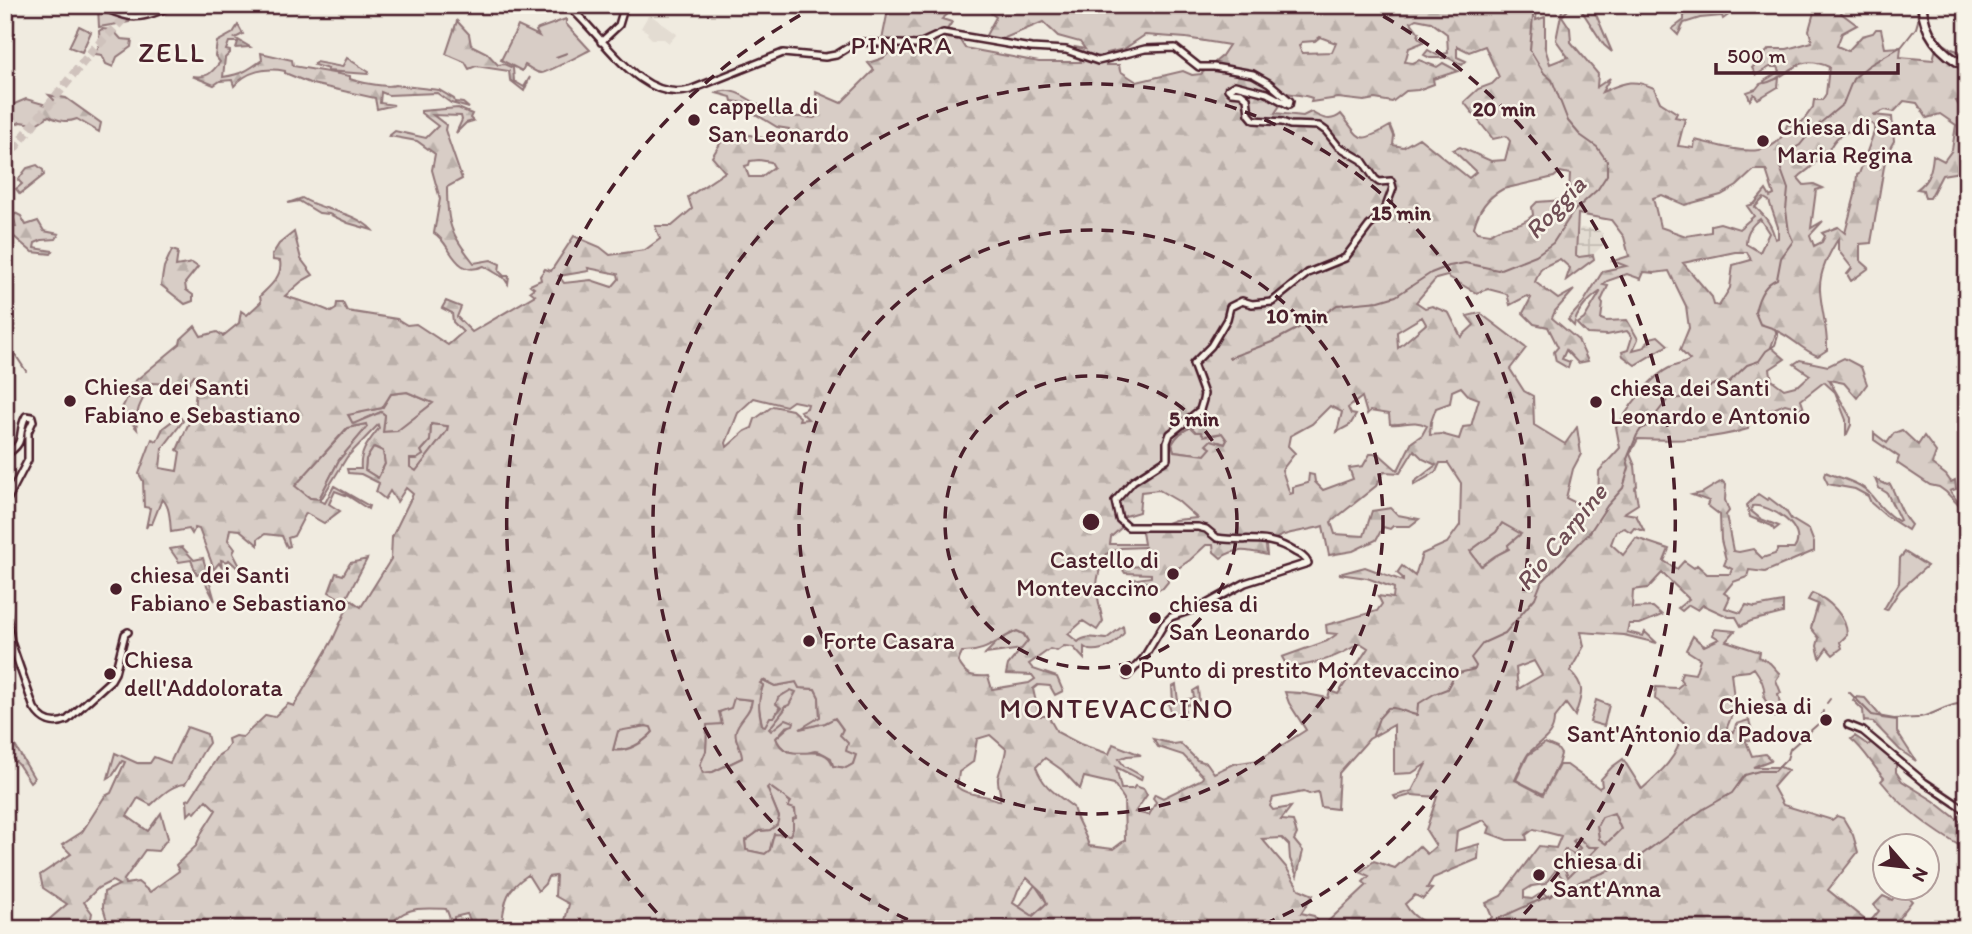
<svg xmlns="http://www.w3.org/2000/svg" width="1972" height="934" font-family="Itim,sans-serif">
  <defs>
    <pattern id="industrial-grid" width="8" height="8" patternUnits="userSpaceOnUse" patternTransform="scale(1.75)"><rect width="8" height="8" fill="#e3dcd2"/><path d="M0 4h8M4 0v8" fill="none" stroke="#c4bcb4"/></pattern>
    <pattern id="forest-firs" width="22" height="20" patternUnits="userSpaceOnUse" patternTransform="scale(1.75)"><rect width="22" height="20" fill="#d8cdc6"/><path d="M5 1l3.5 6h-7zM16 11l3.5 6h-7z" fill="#bbb0aa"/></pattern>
  </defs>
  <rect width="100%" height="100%" fill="#f0ebe0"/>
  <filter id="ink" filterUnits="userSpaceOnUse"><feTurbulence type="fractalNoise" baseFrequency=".0143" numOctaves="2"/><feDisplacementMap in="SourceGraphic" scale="14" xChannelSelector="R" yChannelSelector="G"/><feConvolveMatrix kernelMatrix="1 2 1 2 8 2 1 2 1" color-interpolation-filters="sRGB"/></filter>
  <g filter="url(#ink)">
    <path fill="#e3dcd2" d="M649 14 677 34 669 43 664 39H652L647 34 648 32 641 28Z"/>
    <path fill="url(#industrial-grid)" d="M1580 228 1597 229 1603 234V245L1595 253 1587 256 1576 255 1575 243Z"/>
    <path fill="#d8cdc6" stroke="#917678" stroke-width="2" d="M98 7 131 19 129 22 99 27Z
      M566 19V24L590 50C584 53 545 74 541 73 536 73 529 67 525 65L522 71 501 60 518 26 539 36 536 31 538 29Z
      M79 26 91 32 82 52 69 47Z
      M102 29 113 30 121 39 132 40 131 47 117 57 113 67 106 64 102 55 95 54 100 44 99 31Z
      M1779 78 1778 87 1758 99 1754 94 1750 100 1747 92 1756 89 1760 84Z
      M407 392 433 403 398 431 383 432 385 415 381 412 353 425 348 414 382 408 391 394Z
      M366 424 368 427 339 460 319 499 310 498 294 486 348 428Z
      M431 424 448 426 447 431 416 471 410 467V459L423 455 421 451 430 441Z
      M1191 427 1211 436 1222 433 1227 440 1225 444 1219 442 1205 455 1174 451 1172 444C1177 435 1182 431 1191 427Z
      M374 447 383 451 385 464 378 478 365 470 366 459Z
      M1502 523 1522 533 1508 545 1510 548 1495 556 1481 566 1470 551 1496 532Z
      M1017 631 1023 634 1028 641 1022 649 985 654 1000 639Z
      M763 680 775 686 796 682 800 688 815 689 819 697 820 717 803 728 825 723 834 718C845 728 848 743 856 755L853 764 846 768 833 766 831 758C826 755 820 751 815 751 811 751 808 754 804 754 792 755 780 749 776 738L794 722 770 732 769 729 784 710 789 693 784 694C781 709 775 715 765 727L762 725 758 702 763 686 760 684Z
      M734 698 752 700C751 713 741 725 736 738L742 753V758L713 772 703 773 699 765 706 751 707 725Z
      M1596 700 1609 705 1604 726 1590 722Z
      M647 726 651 727 653 732C644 742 628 752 613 750L618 730Z
      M1545 743 1557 748 1561 754 1558 765 1543 794 1516 780 1528 755Z
      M769 786C781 796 796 800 796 818L793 819V829L790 835 772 840 770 850 765 854 746 850 745 841 759 831 770 830 779 817 767 788Z
      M1614 813 1621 829 1606 844 1599 839 1597 826 1601 817Z
      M1578 837 1599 846 1568 878C1564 868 1560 859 1564 848L1574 854 1580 848 1573 841Z
      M1035 885 1047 903 1033 916 1019 907Z"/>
    <path fill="url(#forest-firs)" stroke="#917678" stroke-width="2" fill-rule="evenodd" d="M889 5H977L956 7 942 19 952 22 943 36 959 39 965 48 1039 62H1081L1075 47 1085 49 1080 42 1058 36 1043 22 1000 40 985 37 996 17 981 5H1233L1232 7 1242 14 1259 12 1265 5H1537L1536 20 1545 17V48L1550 64 1568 57 1556 40 1562 10 1565 5H1573L1562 16 1570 28 1571 42 1598 74 1597 87 1610 78 1602 92C1624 83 1631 78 1654 88L1660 102 1677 113 1675 117 1685 119 1678 146 1694 148 1695 140C1726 147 1775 166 1787 125L1802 122 1813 107 1814 100H1822L1826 94 1829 67C1796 52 1791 77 1765 83L1764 81 1780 71 1778 67H1770L1756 75 1752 68 1769 49H1787L1812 42 1809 30 1816 5H1846L1841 13 1857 25 1842 33 1837 46 1848 51 1862 36 1873 33 1876 29H1881L1885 48 1901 47 1900 57 1933 60 1938 40 1952 49 1967 54V99L1956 101 1964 114 1965 128H1967V171L1942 175 1930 198H1925L1923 190 1917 189C1929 181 1932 169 1933 155L1944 161 1952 150 1956 125 1940 114 1927 118 1917 103 1904 101 1894 112 1885 110 1873 115 1892 117 1894 141 1886 155 1871 243 1860 244V260L1869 268 1851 281 1847 274 1852 268 1838 250V239C1829 254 1819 272 1820 290 1821 310 1828 329 1827 350L1818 356C1802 350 1793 338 1777 331L1771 347 1785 359 1770 369 1772 380 1784 389 1799 385 1810 375 1794 364 1800 360 1828 366 1844 358 1861 367 1867 384 1857 398 1844 383 1829 380 1851 418V425L1846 436V420L1835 392 1824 382 1801 400 1804 409 1785 404 1749 419 1748 429C1711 440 1676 441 1638 439L1630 454 1635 466 1637 486 1635 488 1638 504 1624 513 1636 515 1644 531 1634 528 1631 532 1624 528 1616 531 1611 544 1623 555 1636 538 1669 549 1664 561 1677 569 1684 561 1694 568 1697 565 1707 574H1730L1732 569 1724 565 1726 560 1721 540 1720 515 1707 505 1709 501 1692 495 1702 493 1722 481 1726 485 1725 500 1729 511 1726 515 1733 551 1739 552 1753 549 1762 558 1775 554 1778 549H1794C1809 528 1770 504 1752 506L1751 511 1761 519 1779 526 1774 530 1772 526 1750 517 1747 505 1758 494 1767 500 1769 498 1786 511 1791 519 1809 530 1814 543V551L1765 572 1749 570 1747 577 1733 582 1724 593 1730 597 1725 608 1741 613 1746 605 1755 607 1783 602V613L1751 621 1741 626 1736 617H1729L1703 605 1698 610 1689 605 1682 611 1678 608 1689 599 1662 573 1648 588 1633 590 1632 608 1653 607 1662 615 1640 624H1629L1627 632 1643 636 1645 632 1657 643 1624 635 1581 632 1584 646 1570 671C1587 687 1581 696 1575 716L1566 704 1554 719C1554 737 1539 742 1528 754 1523 761 1519 772 1515 780L1543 795 1559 765H1567L1599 788 1602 786 1601 779 1612 767 1623 759 1642 789C1658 775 1681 755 1681 732L1690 728C1678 718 1669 707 1655 699L1656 687 1677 688 1683 683 1680 679 1682 672 1695 674 1700 659 1686 650 1693 636 1704 646 1719 639 1713 635 1715 629 1735 631 1726 641 1760 652 1759 657 1770 663 1780 674 1776 680 1781 693 1778 694 1781 709 1774 717 1767 715 1763 708 1767 703 1764 698C1766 688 1760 676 1754 668L1749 671 1731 673 1735 707 1726 730 1734 732 1736 724 1749 720 1755 742 1745 739 1752 756 1765 754 1771 760 1753 767H1780L1788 770 1773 787 1783 805 1832 820 1837 816 1843 818 1853 835 1858 852 1828 890 1869 923 1879 911 1874 905 1883 896 1892 900 1900 889H1905L1904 893 1912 901 1892 927 1893 929H1482L1492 917 1486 903 1501 896 1539 846 1556 848 1561 836 1534 829 1526 835 1527 840H1507L1488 833 1490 827 1484 820 1457 831 1455 851 1479 844 1478 859 1433 878 1427 888 1432 889 1423 899 1415 895 1405 904C1419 928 1438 925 1463 929H563L569 904 555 896 556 876 548 877 545 884 538 891 528 875C504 891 505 901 501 929H488L487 921 481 920 477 929H457L460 920 468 923 470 920 467 914 454 917V928L456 929H446C452 922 450 917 446 909 428 908 408 906 395 920L397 929H106L108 924 103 907 104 892 119 885 112 881 98 888 84 902 92 913 89 929H38L67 904 43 888 40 875 71 854 62 845 82 832 105 796 111 793 125 762 122 761 113 775 108 778 115 753 137 763H150L154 757 170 763 187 727 207 734 209 743C198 757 194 771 185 784 171 785 161 796 151 805L138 798 127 816 148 831 161 813 168 838 158 851 145 850 124 880 125 884 138 882 150 892 179 871 176 865 196 846 202 832 216 810 206 800 195 813 192 811 188 815 187 800 190 799 219 755 225 751 229 744 228 739 235 736 243 737 266 715 274 717 288 704 294 706 333 639 349 604 329 592 336 573 343 575 350 563 367 559 347 597 361 607 391 559 392 537 413 494 406 488 397 502 390 491 385 499 376 492 379 483 361 474 348 473 347 469H361C359 452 369 441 379 428L378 425 347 457 320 501 325 503 334 486 369 506 368 509 348 496 335 491 329 504 340 511 324 523 306 513 294 536 288 538 290 546 287 547 282 536 265 534 258 539V545L240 530 230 529 228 540 235 549 233 553 244 574 229 560 227 562 221 560 222 568 219 563 214 569 199 529 195 528 192 534 189 529 171 532C170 521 170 505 162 499L152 524H148L146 528 150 508 144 507 143 481 139 474 152 439 157 441 163 428 179 416 183 421 162 449 160 468 177 471 180 452 177 450 194 411 197 378 194 375 187 385 152 383C143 399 134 410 137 429L121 410 128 396 123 391 180 344 181 339 195 326 201 336 217 332 223 336 239 323 241 311 247 315 261 302 260 296C270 286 283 276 280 261L273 260 272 255 279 244 294 232 301 259 313 275 302 281 285 296C301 302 316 304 331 312L336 309 337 303H343L347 311 397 319 407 325 416 324 448 345 463 332 453 322 452 313 442 308 446 301 461 307 457 317 472 332 535 295 530 291 534 288 530 285 541 280 540 276 545 269 551 271 574 236 600 247 610 255 645 250 660 239 655 226H672L692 209 688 197 725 172 712 157 726 134 750 135 770 140 790 133 789 129 777 127 747 109 745 103 732 101 731 97 716 93C736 83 757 108 776 114 788 117 802 117 814 118L818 116 816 92 841 103 874 70 868 63 883 58 889 53 887 45 909 46 910 40H882ZM1416 19 1431 22 1447 34 1448 53 1437 55 1428 50 1424 55 1430 58H1449L1462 65 1466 61 1457 57V46L1469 52 1485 46 1499 77 1492 84 1478 89 1464 102 1493 139 1506 136 1510 141 1505 160 1491 161 1460 147 1453 150 1476 172 1469 178 1419 138 1403 147 1393 145 1394 136 1390 126C1356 146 1362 139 1341 114 1331 123 1321 118 1311 112L1303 116 1275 113 1281 104 1293 105 1292 99 1282 92C1292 95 1303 94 1312 98L1311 102 1338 98 1364 101 1375 99 1392 102 1406 91 1418 90 1434 84 1433 79 1458 71 1443 63 1437 67 1419 60 1413 63 1405 62 1409 48 1424 42 1418 37 1419 33 1411 22ZM1145 35 1186 38 1229 45 1221 57 1201 74 1192 75 1183 71 1137 82 1120 71 1119 65H1106L1107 53 1124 49ZM1320 37 1336 43 1332 52 1302 53 1299 46 1302 42 1315 41ZM1869 121 1874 126V132L1859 174 1857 175 1855 195 1845 233 1838 227 1822 233 1825 236 1822 242 1814 246 1810 235 1823 221 1811 228 1816 190 1823 188 1814 184 1804 185 1798 178C1804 171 1811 170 1815 162L1823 161C1839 127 1841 138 1869 121ZM759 160 771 162 774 167 761 177H749L745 166 749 165 750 161ZM1754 170H1766L1774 195 1770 197 1766 190 1754 204 1747 206 1754 216 1739 229 1720 223 1711 225V232L1686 236 1660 227 1653 198 1662 195 1685 205 1721 195 1737 186ZM1560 172 1570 174 1569 192 1564 200 1537 202 1532 207 1533 215C1520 229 1503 223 1490 234L1477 232 1474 227C1478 211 1488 197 1503 189L1554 177ZM1764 198 1769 201 1778 227V238L1775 239C1772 225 1766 217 1755 207ZM1578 214 1611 220 1624 237 1629 256 1613 261 1626 266 1603 271 1583 303 1568 320 1574 326C1576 312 1589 299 1601 291L1584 319 1577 324 1587 334 1607 335 1627 331 1632 337 1628 350 1622 352 1623 356 1635 365 1668 345 1658 336 1650 338 1645 347 1633 350 1638 339 1627 320 1606 321 1601 319 1603 304 1601 301 1608 286 1603 285 1607 281 1627 274 1641 279 1644 272 1654 273 1669 271 1686 306 1689 328 1680 350 1690 360C1683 364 1676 365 1669 368 1652 376 1631 404 1622 419L1623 422 1616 427 1620 448 1599 471 1598 496 1580 505 1566 498 1573 469 1581 454 1577 427 1565 444 1534 425 1533 396 1524 391 1510 369 1526 348 1480 313 1467 316 1474 325 1461 337 1449 313 1432 306 1425 308 1416 302 1436 279 1447 276 1476 293 1488 289 1507 294 1510 305 1527 296 1531 298 1523 313 1534 324 1548 327 1558 347 1554 352 1556 361 1568 368 1570 362 1562 359 1566 350 1578 363 1588 361 1578 340 1552 318 1555 311 1574 290 1558 299 1535 282 1541 268 1560 259 1570 268 1566 280 1594 259 1593 255 1579 257 1576 255ZM1760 219 1769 233 1760 252 1746 244C1746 233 1751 225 1760 219ZM1735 252H1747L1751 260 1733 265 1730 288 1719 306 1714 305 1712 297 1683 263ZM588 268 618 274 619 279 612 287 591 280 564 283 559 276 589 271ZM1422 317 1426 324 1398 348 1397 332ZM1461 387 1468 395 1479 399 1471 426 1463 427 1459 439 1441 434 1430 435 1431 422 1436 408 1450 403 1452 391ZM407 392 433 403 397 431 383 432 385 415 381 412 353 424 348 415 382 408 391 394ZM1362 397 1367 414 1370 411 1389 414 1390 424C1404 426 1413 418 1427 426L1422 435 1412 442 1399 468 1397 470 1379 454H1370L1363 466 1349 468 1353 479 1323 490 1315 482 1314 475 1309 474 1308 483 1293 487V493L1290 494 1282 470 1295 453 1288 446 1290 436 1312 424 1330 406 1342 412 1337 432 1350 425 1356 415 1351 414 1348 408ZM754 398 786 406 793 401 808 404 807 408 800 411 808 419 799 420 800 417 792 410 773 406 755 419 752 428 745 431 727 447 726 443 738 413ZM366 424 367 427 339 460 319 499 310 498 295 486 347 428ZM431 424 448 426 447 431 416 471 410 467V459H417L423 455 421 451 430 441ZM1191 427 1196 432H1201L1204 436 1222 433 1227 440 1225 444 1211 440 1206 445 1211 448 1205 455 1174 451 1172 444C1177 435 1182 431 1191 427ZM374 447 383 451 385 464 378 478 365 470 366 459ZM1414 450 1423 459 1436 465 1414 482V485L1436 472 1440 463H1448L1461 483 1460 525 1447 543 1422 554 1415 576 1402 566 1397 573 1403 578V581L1365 567 1339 574 1367 578 1394 588 1393 598 1378 596 1382 604 1377 611 1326 625 1327 633 1337 634 1327 641 1282 657 1288 668C1315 664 1337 658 1360 643L1368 648 1338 694 1330 691 1328 698 1301 693 1285 692 1289 703 1306 730 1259 760 1233 764 1214 773 1207 763 1197 760 1180 743 1174 744 1153 739 1158 747 1183 755 1203 776 1202 779 1163 798 1155 794 1153 798 1156 802 1149 815 1135 812 1147 795 1144 789 1135 786 1133 789H1121L1116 767 1141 780 1142 776 1124 766 1119 759 1127 756 1141 755 1113 744 1109 754 1080 744 1057 732 1048 716H1039L1033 689 1038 685 1050 686 1055 695 1063 691 1057 677 1033 669 1029 664 1050 649 1057 651 1064 646 1073 647 1084 659V647L1089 650C1103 652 1116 644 1124 633L1123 626 1106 639C1096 638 1085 635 1078 642L1068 634 1083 621 1097 630 1103 621C1096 593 1093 581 1106 554L1121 548 1145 547 1149 566 1121 567 1125 573 1151 574V577L1130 580V583L1152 582 1155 590 1163 588 1168 582 1167 576 1190 560 1206 545H1213L1214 552 1221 558C1236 547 1250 551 1267 555L1266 546C1282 530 1301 533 1323 526L1329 555 1353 551 1376 540 1383 527 1390 529 1393 526H1410L1419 519 1398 515 1391 508 1372 511 1364 536 1335 534 1331 522 1376 486 1384 472 1400 473ZM1159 490 1178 501 1197 518 1175 520 1142 532 1144 544H1110L1111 537 1122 527V517L1139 512 1141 492ZM1502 523 1521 534 1508 545 1509 549 1495 556 1481 566 1470 551 1496 532ZM1017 631 1024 634 1028 641 1008 665 1006 674 1032 675 1035 679 1029 683 992 689 988 676C971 677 966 676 958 661L962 652C986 653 996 640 1017 631ZM1534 661 1542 675 1518 689 1516 668ZM763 680 775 686 796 682 799 688 815 689 819 697 820 717 800 729 825 723 835 718 843 729 840 735 848 743 846 751 856 755 853 764 846 768 833 766C825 737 786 769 776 738L786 727 793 725 794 722 786 719 771 731 769 729 785 709 784 707 789 705 796 692 791 690 778 698 776 704 781 708 774 717H770L765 726 762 725C758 709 758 700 763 685L760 683ZM734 698 752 700C751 713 740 718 736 730 733 739 742 748 742 758L713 772 703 773 700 765 706 751 707 725 722 724 719 712 731 708ZM1394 725V774L1412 773 1426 764 1412 791 1394 796 1396 799 1411 795 1437 797 1426 830 1436 846 1427 854 1419 846 1395 868 1374 861 1360 872 1369 876 1363 882 1367 885 1322 927 1314 916 1301 913 1313 895 1299 889 1286 867 1262 839 1282 838 1289 845 1290 859 1297 876 1303 851 1294 840 1297 834 1293 821 1281 820 1291 807 1273 810 1270 806 1273 798 1304 792 1309 794 1318 792 1321 807 1337 809 1339 773 1369 739ZM646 726 651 727 653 732C644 742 628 753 613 750L618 731ZM990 735 1006 749C1005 760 1000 768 998 778 997 786 1002 792 1000 801 984 793 969 797 957 787L959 772 973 762 977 739ZM1045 758 1062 770 1080 789 1084 777 1114 784 1124 799 1125 840 1113 849 1089 846C1085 831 1076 821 1073 807 1056 794 1043 787 1036 767ZM769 786 791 802 788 807 795 809 796 818 793 819V829L790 835 774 834 770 850 765 854 746 850 745 841 759 831 770 830 777 825 779 817 767 788ZM1614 813 1621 829 1606 844 1599 839 1597 826 1602 817ZM1578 837 1588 847H1598L1568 877C1564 867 1559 859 1565 849L1574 854 1580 848 1573 841ZM1556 870 1564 880 1557 892 1549 897 1542 893 1532 899 1524 898V891L1532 886 1545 884ZM1027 878 1042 892 1047 903 1033 916 1013 903 1018 890Z
      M1578 5H1592L1612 52 1604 45Z
      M1704 5 1708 8 1734 11 1723 19 1722 16 1700 18 1684 23 1678 35 1672 29 1684 20V10Z
      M457 21 469 34 471 45 487 53 498 65 504 64 513 68 514 81 524 87 530 77 524 91 510 80 509 71 476 66 469 69 465 62 446 54Z
      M238 25 243 34 235 38 250 47 236 48 238 42H229L226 50 230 51V53L225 58 223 77C242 74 247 71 262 60L261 53 292 60 293 66 350 76V79C357 82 388 88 395 85L439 90 454 99 455 102 463 103 469 108 451 103 437 93 388 95 381 92 380 103 394 105 377 109 375 98 312 84 285 73V71C266 67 247 71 234 86L232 80 220 81 214 85 192 76C207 78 211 74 220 62L215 56 217 42 233 33Z
      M347 58 369 72 368 74 327 71 328 69 314 65 316 62 342 67Z
      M49 95 66 98 101 123 99 132 77 119C66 123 59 121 49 116L36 124 20 122 5 130V108L26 99 50 106 54 100Z
      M458 108 472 114 470 118 473 121 466 123 456 133 462 120 461 116 433 115 446 125 445 130 462 179 447 187C447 224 450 233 474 263L491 260 500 264 499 271 504 276H509L508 284 504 278 484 266C454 279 451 242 434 233L440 199 432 170 435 154 417 141 389 136 395 131 426 138 438 126 421 113V111Z
      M37 165 43 170 44 175 20 194 16 189 22 184 18 180 27 168Z
      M302 198C322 211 354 211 372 230L348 223 329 214 319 213 299 201 288 203Z
      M15 213 21 216 26 225 38 221 44 231 59 234 56 239 42 240 35 243 34 248 53 251 51 254 32 252 5 229V220L14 227H16L14 218Z
      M172 250 178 252 176 266 192 263 198 267 185 283 186 290 193 295V301L185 304 161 285 164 267Z
      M1902 430 1918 445 1924 436 1936 452 1932 464 1946 475 1951 482 1955 480 1956 489 1950 491 1967 514 1946 492 1939 487 1930 485 1897 463 1899 457 1874 440V433L1887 443 1894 433Z
      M1825 472C1839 478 1861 482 1871 495 1879 505 1886 514 1898 521L1900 520 1887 493 1879 488 1875 479 1887 485 1890 484C1898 499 1900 513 1911 525L1908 530 1886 516 1871 503 1868 496 1855 489 1828 484 1824 476Z
      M182 547 194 560 203 558 215 601 201 574 197 575 191 560 179 562 170 549Z
      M1905 552 1927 566 1900 590 1887 610 1884 609 1899 583 1900 558Z
      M1812 593C1829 599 1847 617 1847 635L1840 642 1842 648 1833 655 1827 648 1820 658 1817 646 1819 638 1811 628 1818 604 1808 600Z
      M1176 685 1178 701 1194 698 1193 691 1198 688 1199 700 1195 704 1185 705V717L1171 711 1168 703 1173 702 1172 687Z
      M1855 697 1865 698 1882 718 1897 720V732L1916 761 1900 750 1873 722 1864 721 1863 710 1853 700Z
      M7 732 34 778 30 782 18 764 5 752V734Z
      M1855 736 1868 745 1872 742 1896 760V772L1902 781 1934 801 1967 827V850C1935 832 1904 810 1881 781L1884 778C1872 765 1865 750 1851 739Z"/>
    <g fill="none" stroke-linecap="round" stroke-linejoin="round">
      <path stroke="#8b6f72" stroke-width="2" d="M556 57 567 53
        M5 339 26 371
        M1229 358 1272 342 1323 315 1337 305 1379 301 1396 296 1431 273 1449 266 1465 263 1498 270 1536 255 1553 243 1573 212 1598 189 1607 175V161L1597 147 1580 135 1568 121 1552 80 1544 73 1530 50 1534 5
        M1849 692 1872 715 1894 719 1918 718
        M1827 703 1830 699
        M1822 715 1823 711
        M1920 717C1934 715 1944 706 1958 704L1961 707 1967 704
        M1373 735 1379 718 1388 708C1397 706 1407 714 1417 715L1418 704 1434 694 1447 689 1455 674 1475 669 1476 666 1471 658 1483 643 1505 633 1535 598 1541 583 1590 532 1607 506 1623 488 1629 468 1627 459 1637 435 1641 429 1647 426 1668 399 1680 398 1718 383H1728L1747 365 1759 361 1766 351 1775 345 1778 336 1775 329 1760 324 1755 312C1758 298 1764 284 1777 279L1781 258 1793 241 1789 232 1786 210 1788 189 1779 164 1781 156 1800 145 1812 130 1843 104 1853 79 1868 66 1902 46 1916 28 1918 21 1917 5
        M1493 921 1584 880 1632 862 1702 810 1732 793 1745 775 1759 771H1775L1787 759 1790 749 1817 725"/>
      <path stroke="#cfc2bc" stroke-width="9" stroke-dasharray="9 4.5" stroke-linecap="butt" d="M5 160 92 51 137 5"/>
      <defs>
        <path id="minor" d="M99 5C131 21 140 20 173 5
          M567 5C601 32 639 104 690 90L783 53 825 57 836 55 854 44 860 42 917 45 943 33 1031 48 1066 50 1098 61 1145 49 1175 48 1199 67H1214L1253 74 1269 83 1290 101 1289 105 1267 93 1235 85 1228 89 1231 92 1241 93 1247 98 1249 114 1254 120 1282 122 1290 125 1319 126 1326 131 1338 146 1362 160 1375 179 1379 182 1391 181 1393 188 1384 212 1369 226 1345 258 1308 273 1272 302 1252 304 1242 301 1230 307 1227 319 1211 346 1193 364 1204 394 1203 400 1200 410 1170 434 1167 442V459L1133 481 1115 501 1119 519 1128 527H1198L1206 529 1217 538C1248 543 1266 533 1295 552 1301 555 1305 557 1308 563L1245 583 1203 606 1171 617 1164 624 1143 659 1127 676
          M5 9 14 5
          M601 42 619 25 625 5
          M5 455C28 442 16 434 26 416L32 417 33 421 28 432V460L5 504
          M5 602 11 642 34 708C42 721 53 726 67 720L111 680 115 673 125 634 128 632
          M1848 725 1863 731 1924 782 1967 811"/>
        <path id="major" d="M1922 5C1924 35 1941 54 1967 67"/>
      </defs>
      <use href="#minor" stroke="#4a1f2b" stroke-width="10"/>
      <use href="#major" stroke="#4a1f2b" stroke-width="12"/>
      <use href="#minor" stroke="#f7f3e8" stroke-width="5"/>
      <use href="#major" stroke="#f7f3e8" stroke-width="7"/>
    </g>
  </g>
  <g fill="none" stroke="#4a1f2b" stroke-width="3.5" stroke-dasharray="12 9">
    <circle cx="1091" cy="522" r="146"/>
    <circle cx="1091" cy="522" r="292"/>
    <path d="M927 928A438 438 0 1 1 1255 928"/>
    <path d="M671 928A584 584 0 0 1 817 6M1365 6A584 584 0 0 1 1511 928"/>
  </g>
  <g fill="#4a1f2b" stroke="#f7f3e8" stroke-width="2.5">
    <circle cx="694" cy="120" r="7"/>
    <circle cx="1763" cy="141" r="7"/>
    <circle cx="70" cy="401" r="7"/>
    <circle cx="1596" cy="402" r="7"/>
    <circle cx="1173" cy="574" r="7"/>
    <circle cx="116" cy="589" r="7"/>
    <circle cx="1155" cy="618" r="7"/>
    <circle cx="809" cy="641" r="7"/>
    <circle cx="1126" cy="670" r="7"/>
    <circle cx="110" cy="674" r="7"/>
    <circle cx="1826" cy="720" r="7"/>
    <circle cx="1539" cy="875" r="7"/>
  </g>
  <g text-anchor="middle" stroke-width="5" stroke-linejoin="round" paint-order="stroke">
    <g font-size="24" fill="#4a1f2b" stroke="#f7f3e8" text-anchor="start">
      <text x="708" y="114">cappella di<tspan x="708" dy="28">San Leonardo</tspan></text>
      <text x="1777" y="135">Chiesa di Santa<tspan x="1777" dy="28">Maria Regina</tspan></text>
      <text x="84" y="395">Chiesa dei Santi<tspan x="84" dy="28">Fabiano e Sebastiano</tspan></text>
      <text x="1610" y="396">chiesa dei Santi<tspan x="1610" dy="28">Leonardo e Antonio</tspan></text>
      <text x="1159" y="568" text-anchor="end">Castello di<tspan x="1159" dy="28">Montevaccino</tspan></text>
      <text x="130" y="583">chiesa dei Santi<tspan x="130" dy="28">Fabiano e Sebastiano</tspan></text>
      <text x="1169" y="612">chiesa di<tspan x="1169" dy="28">San Leonardo</tspan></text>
      <text x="823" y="649">Forte Casara</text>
      <text x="124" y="668">Chiesa<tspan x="124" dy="28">dell'Addolorata</tspan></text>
      <text x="1140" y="678">Punto di prestito Montevaccino</text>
      <text x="1812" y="714" text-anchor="end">Chiesa di<tspan x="1812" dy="28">Sant'Antonio da Padova</tspan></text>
      <text x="1553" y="869">chiesa di<tspan x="1553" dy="28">Sant'Anna</tspan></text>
    </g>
    <g font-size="26" letter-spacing="2" fill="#4a1f2b" stroke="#f7f3e8">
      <text x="902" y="54">PINARA</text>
    </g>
    <g font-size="26" font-style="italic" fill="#704e55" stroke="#f7f3e8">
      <text transform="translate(1555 207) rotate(-47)" y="9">Roggia</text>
      <text transform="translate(1561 537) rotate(-51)" y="9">Rio Carpine</text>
    </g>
    <g font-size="28" letter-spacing="2" fill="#4a1f2b" stroke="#f7f3e8">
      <text x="172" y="62">ZELL</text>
      <text x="1117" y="718">MONTEVACCINO</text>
    </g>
  </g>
  <circle cx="1091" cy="522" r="10" fill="#4a1f2b" stroke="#f7f3e8" stroke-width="3.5"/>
  <g font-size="21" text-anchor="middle" font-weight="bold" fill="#4a1f2b" stroke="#f7f3e8" stroke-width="5" stroke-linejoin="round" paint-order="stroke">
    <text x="1504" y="116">20 min</text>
    <text x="1401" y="220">15 min</text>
    <text x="1297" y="323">10 min</text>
    <text x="1194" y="426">5 min</text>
  </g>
  <rect width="1972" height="934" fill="none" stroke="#f7f3e8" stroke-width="28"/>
  <rect x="14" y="14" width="1944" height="906" fill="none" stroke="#4a1f2b" stroke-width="2.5" filter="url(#ink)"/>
  <g transform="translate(1906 867) rotate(118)"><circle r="33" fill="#f7f3e8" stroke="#b29e9c" stroke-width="2"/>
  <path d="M0-5L12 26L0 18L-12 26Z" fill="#4a1f2b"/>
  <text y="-10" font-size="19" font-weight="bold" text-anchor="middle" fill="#4a1f2b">N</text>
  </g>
  <path d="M1716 63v10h182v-10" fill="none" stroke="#4a1f2b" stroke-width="3.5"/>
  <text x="1727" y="63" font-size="21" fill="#4a1f2b" stroke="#f7f3e8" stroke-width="5" paint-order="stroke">500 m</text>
</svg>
